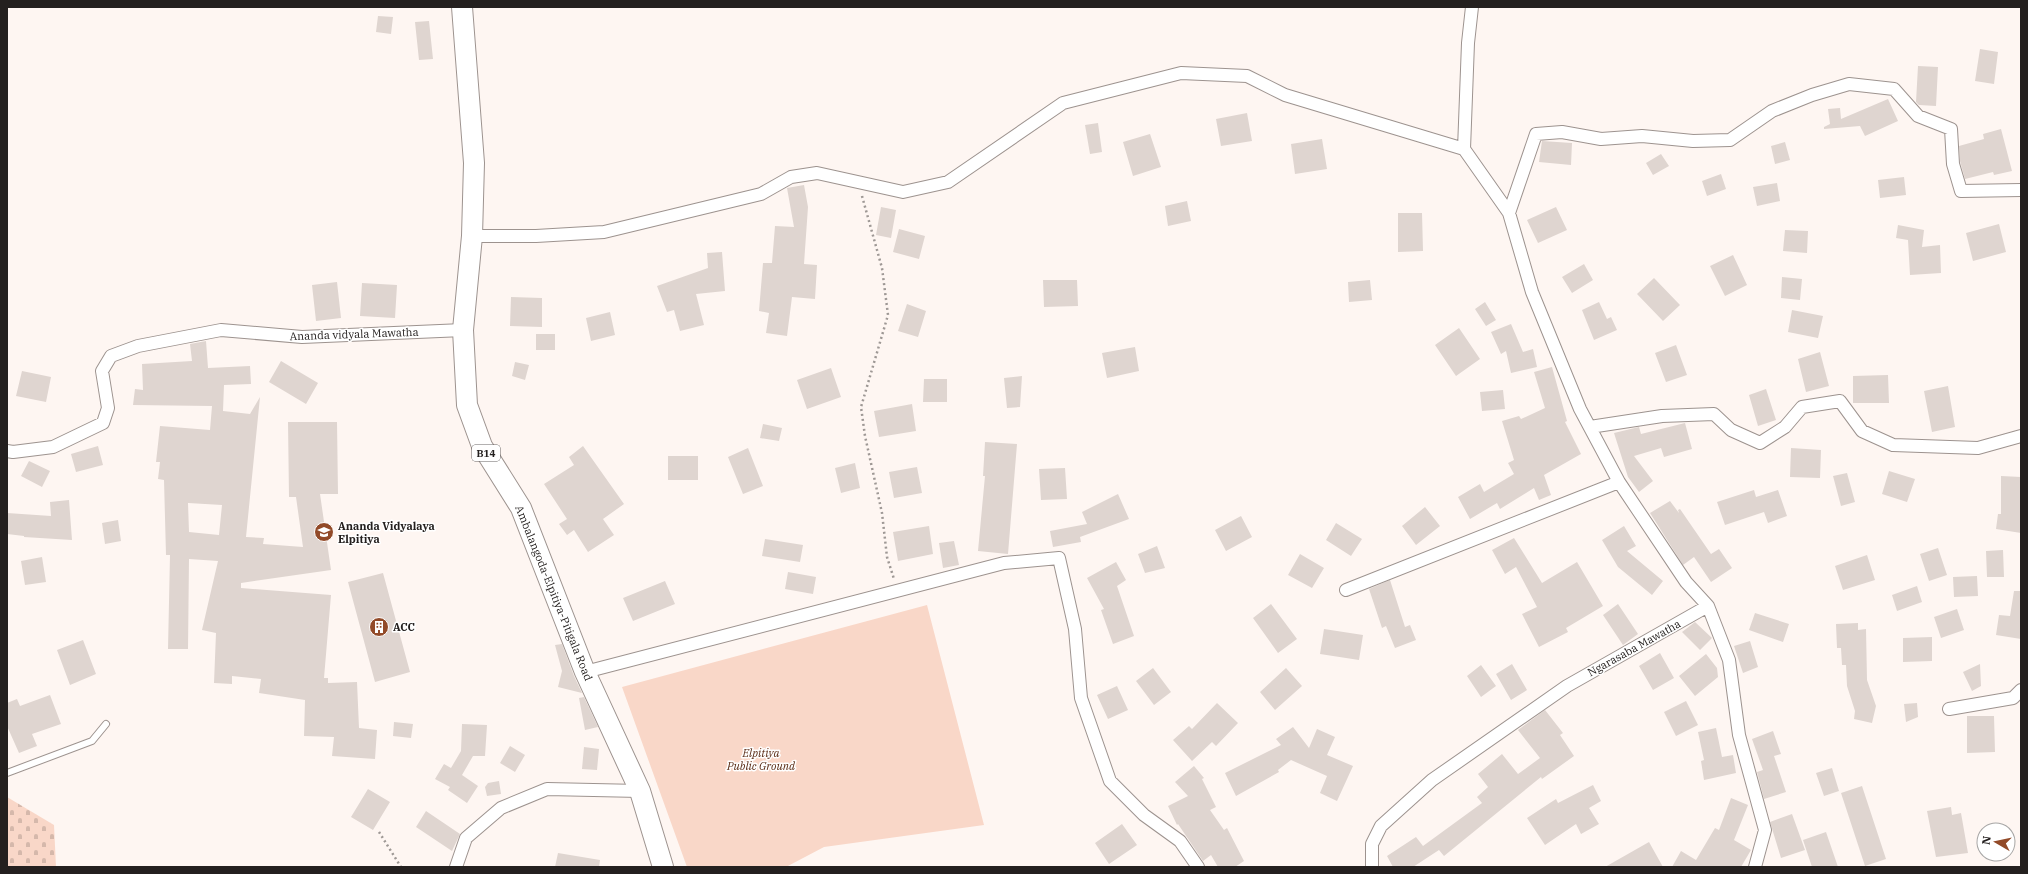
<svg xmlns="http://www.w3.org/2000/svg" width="2028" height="874" font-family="'IBM Plex Serif',serif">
  <defs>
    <pattern id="cemetery-stones" width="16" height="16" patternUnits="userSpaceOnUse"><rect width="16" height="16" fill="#f9d7c8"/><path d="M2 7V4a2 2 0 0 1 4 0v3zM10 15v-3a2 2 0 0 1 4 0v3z" fill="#d5b8ab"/></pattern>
  </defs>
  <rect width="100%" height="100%" fill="#fef6f2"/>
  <path fill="url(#cemetery-stones)" d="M7 797 54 825 56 867H7Z"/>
  <path fill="#f9d7c8" d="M927 605 984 825 824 847 786 867H687L622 687Z"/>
  <path fill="#dfd5d0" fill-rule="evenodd" d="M378 16 393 17 391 34 376 32Z
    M429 21 433 59 419 60 415 22Z
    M1980 49 1998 52 1994 84 1975 81Z
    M1918 66 1938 67 1936 106 1919 105 1916 102Z
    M1888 99 1898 121 1865 136 1860 126 1824 129V127L1830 124 1828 109 1840 108 1841 119Z
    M1247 113 1252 141 1221 146 1216 119Z
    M1098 123 1102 152 1090 154 1085 125Z
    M2001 129 2012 171 1994 175 1993 172 1965 179 1960 161 1959 146 1984 139 1983 134Z
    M1150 134 1161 167 1133 176 1123 142Z
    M1322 139 1327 169 1295 174 1291 144Z
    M1542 141 1572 143 1571 165 1539 162Z
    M1785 142 1790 160 1775 164 1771 146Z
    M1661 154 1669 166 1653 175 1646 163Z
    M1721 174 1726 189 1707 196 1702 181Z
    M1904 177 1906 195 1880 198 1878 180Z
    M1777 183 1780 201 1757 206 1753 187Z
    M804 185 808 207 804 264 817 265 815 299 792 297 787 336 766 333 769 313 759 311 763 263H772L775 226 794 227 787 188Z
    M1187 201 1191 221 1168 226 1165 206Z
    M881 207 896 210 891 238 876 235Z
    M1556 207 1567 230 1538 243 1527 220Z
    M1398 213H1422L1423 251 1398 252Z
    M1999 224 2006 252 1973 261 1966 233Z
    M1898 225 1924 230 1922 247 1940 245 1941 273 1910 275 1908 240 1896 238Z
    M899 229 925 236 919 259 893 252Z
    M1785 230 1808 231 1807 253 1783 251Z
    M722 252 725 291 696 294 704 325 680 331 674 310 667 312 657 286 708 268 707 253Z
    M1733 255 1747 285 1725 296 1710 266Z
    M1584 264 1593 280 1572 293 1562 277Z
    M1782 277 1802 279 1800 300 1781 298Z
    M1654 278 1680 305 1663 321 1637 294Z
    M1043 280H1077L1078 306 1044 307Z
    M1370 280 1372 300 1349 302 1348 282Z
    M337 282 341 318 316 321 312 285Z
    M362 283 397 285 395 318 360 316Z
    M511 297 542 298V327L510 326Z
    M1485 302 1496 320 1486 326 1475 309Z
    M1599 302 1607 319 1611 317 1617 330 1594 340 1582 310Z
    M907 304 926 311 918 337 898 331Z
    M1792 310 1823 316 1818 338 1788 332Z
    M610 312 615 335 591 341 586 318Z
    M1511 324 1523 352 1533 349 1537 367 1511 373 1506 351 1501 354 1491 332Z
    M1459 328 1480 359 1456 376 1435 345Z
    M536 334H555V350H536Z
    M206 341 208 368 250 366 251 384 224 385 223 411 250 414 260 397 246 537 264 538 263 544 303 547 296 497H289L288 422H337L338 494H320L331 570 241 583V588L331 595 324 678H328V683L357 682 359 728 377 730 375 759 332 756 334 737 304 736 305 700 259 693 261 679 232 676V684L214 683 216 633 202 630 218 561 189 559 188 649H168L170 555H166L164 480 158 479 160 462H156L160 426 210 430 212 406 133 405 135 389 143 390 142 364 192 361 190 344ZM188 503 222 505 219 535 189 532Z
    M1676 345 1687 375 1666 382 1655 353Z
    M1135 347 1139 371 1107 378 1102 353Z
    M1820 352 1829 386 1806 392 1798 359Z
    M281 361 318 383 306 404 269 382Z
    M515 362 529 365 525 380 512 376Z
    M1552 367 1567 421 1565 422 1581 454 1544 475 1551 495 1539 500 1534 488 1500 509 1497 503 1470 519 1458 497 1480 484 1484 492 1514 474 1508 463 1514 460 1502 421 1519 416 1521 419 1545 408 1534 372Z
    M831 368 841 397 807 409 797 380Z
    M22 371 51 377 46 402 16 396Z
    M1888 375 1889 403H1853V376Z
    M1022 376 1020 407 1007 408 1004 378Z
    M924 379H947V402H923Z
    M1948 386 1955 427 1932 432 1924 391Z
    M1766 389 1776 420 1758 426 1749 395Z
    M1503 390 1505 409 1482 411 1480 392Z
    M912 404 916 431 879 437 874 411Z
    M1685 423 1692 449 1664 457 1661 448 1634 456 1653 481 1639 492 1628 477 1614 433 1639 427 1641 434Z
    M763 424 782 428 779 441 760 438Z
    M985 442 1017 444 1008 554 978 551 985 476H983Z
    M98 446 103 465 76 472 71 454Z
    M583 446 624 504 603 519 614 535 588 552 574 530 567 535 559 524 567 519 544 484 574 465 569 457Z
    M748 448 763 486 743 494 728 457Z
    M1791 448 1821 450 1820 478 1790 477Z
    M668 456H698V480H668Z
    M29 461 50 471 42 487 21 476Z
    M855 463 860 488 841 493 835 468Z
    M917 467 922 493 894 498 889 472Z
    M1065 468 1067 499 1041 500 1039 469Z
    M1889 471 1915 479 1907 502 1882 494Z
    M1847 473 1855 502 1841 506 1833 476Z
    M2001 476 2021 477V533L1996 529 1998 514H2001Z
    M1754 490 1756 497 1778 490 1787 516 1768 523 1764 512 1725 525 1717 502Z
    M1118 494 1129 519 1080 537 1081 542 1053 547 1050 531 1087 524 1082 512Z
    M69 500 72 540 24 537V536L7 534V513L51 516 50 502Z
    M1670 501 1679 513 1678 510 1680 509 1711 554 1719 549 1732 568 1711 582 1694 557 1683 565 1650 513Z
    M1425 507 1440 526 1416 545 1402 526Z
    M1241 516 1252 537 1226 551 1215 530Z
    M118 520 121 541 105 544 102 523Z
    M1336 523 1362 539 1351 556 1326 540Z
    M929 526 933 554 898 561 893 532Z
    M1624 526 1636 546 1627 551 1663 581 1652 595 1618 567 1602 540Z
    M1514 538 1542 583 1577 562 1603 606 1566 628 1568 632 1539 647 1522 614 1537 607 1516 567 1505 574 1492 550Z
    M765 539 803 545 800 562 762 556Z
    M954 541 959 565 943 568 939 543Z
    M1157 546 1165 568 1145 573 1138 554Z
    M1938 548 1947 575 1929 581 1920 554Z
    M2003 550 2004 577H1987L1986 551Z
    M1300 554 1324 568 1312 588 1288 575Z
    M1867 555 1875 580 1843 590 1835 566Z
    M42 557 46 582 25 585 21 561Z
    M1116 562 1126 580 1117 586 1134 636 1113 644 1101 610 1104 609 1087 578Z
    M788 572 816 577 813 594 785 589Z
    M383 573 410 672 375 682 348 582Z
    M1977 576 1978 596 1954 597 1953 577Z
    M1390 580 1405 627 1410 625 1416 640 1395 648 1386 626 1382 628 1369 589Z
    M665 581 675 604 633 621 623 598Z
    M1917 586 1922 602 1897 611 1892 595Z
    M2014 591H2021V639L1996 635 1999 615 2010 616Z
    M1271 604 1297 639 1278 653 1253 618Z
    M1618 604 1638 634 1623 645 1603 615Z
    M1957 609 1964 630 1941 638 1934 617Z
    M1755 613 1789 624 1783 642 1749 630Z
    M1695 622 1712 638 1700 650 1682 632Z
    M1858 623V630L1866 629 1867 680 1876 706 1872 723 1854 719 1855 711 1847 686 1846 665H1842L1841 648H1837L1836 624Z
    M1324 629 1363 635 1359 660 1320 654Z
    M1932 637V661L1903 662V638Z
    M83 640 96 674 70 685 57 650Z
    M1750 641 1758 667 1743 673 1734 646Z
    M562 644 574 676 582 693 558 687 562 671 555 645Z
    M1660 653 1674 678 1653 690 1639 666Z
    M1706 654 1717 668 1718 677 1695 696 1679 676Z
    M1512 664 1527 690 1511 700 1496 674Z
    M1980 664 1981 686 1972 691 1963 672Z
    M1481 665 1496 686 1481 697 1467 676Z
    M1153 668 1171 692 1154 705 1136 681Z
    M1286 668 1302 686 1275 710 1260 692Z
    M1117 686 1128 710 1108 719 1097 695Z
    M50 695 61 724 32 734 37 746 19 753 7 726V703L17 699 20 706Z
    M584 697 598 727 585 730 579 698Z
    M1686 701 1698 725 1676 736 1664 712Z
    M1217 703 1238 723 1216 746 1212 742 1192 761 1173 740 1189 726 1192 729Z
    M1917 703 1918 717 1906 722 1904 704Z
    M1545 710 1563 733 1560 735 1574 756 1542 779 1541 777 1444 856 1439 850 1413 867H1393L1387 856 1416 837 1423 846 1482 803 1477 797 1488 787 1478 774 1502 754 1518 774 1540 758 1518 730Z
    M1967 716H1994L1995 752 1967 753Z
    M394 722 413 724 411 738 393 736Z
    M462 724 487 725 485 756H473L462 775 478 786 467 803 448 790 450 787 435 779 444 764 451 768 461 751Z
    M1293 727 1309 748 1317 729 1335 737 1327 755 1353 766 1337 801 1320 793 1327 776 1291 760 1278 770 1279 772 1236 796 1225 773 1281 745 1276 739Z
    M1716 728 1722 757 1733 755 1736 773 1704 780 1701 761 1704 760 1698 732Z
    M1773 731 1781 754 1774 756 1786 792 1764 799 1757 772 1763 770 1752 739Z
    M510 746 525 755 515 772 500 763Z
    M584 747 599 749 597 770 582 769Z
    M1194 766 1204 778 1202 779 1216 807 1210 810 1224 830 1227 828 1244 861 1235 867H1218L1211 855 1203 861 1178 824 1177 825 1168 806 1188 796 1175 782Z
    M1832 768 1839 791 1824 796 1816 773Z
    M499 781 501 794 487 796 485 787 488 783Z
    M1593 785 1601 801 1589 808 1599 824 1581 834 1576 824 1545 845 1527 818 1556 799 1558 803Z
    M1862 786 1886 859 1865 866 1841 793Z
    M368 789 390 802 373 830 351 817Z
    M1731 798 1748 805 1734 840 1751 850 1741 867H1672L1681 851 1696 860 1715 828 1719 830Z
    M1951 807 1952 815 1961 813 1968 853 1936 857 1927 811Z
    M426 811 460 834 452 851 416 827Z
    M1792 814 1805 850 1781 858 1770 822Z
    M1122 824 1137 845 1109 864 1095 843Z
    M1826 832 1838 867H1812L1803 840Z
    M1649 842 1663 867H1605Z
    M558 853 600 860 599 867H555Z"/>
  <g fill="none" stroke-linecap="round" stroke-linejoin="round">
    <defs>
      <path id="lane" d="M7 773 92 741 106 724"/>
      <path id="street" d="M1472 7 1468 43 1464 149 1509 213 1532 292 1580 409 1619 482 1686 582 1708 606
        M1509 213 1536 134 1562 132 1601 139 1642 136 1693 141 1730 140 1772 111 1812 95 1849 84 1894 89 1918 116 1951 129 1953 164 1961 191 2021 190
        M472 236H536L604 232 761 194 791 177 817 173 903 192 948 182 1063 103 1181 73 1247 76 1285 95 1464 149
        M1590 427 1662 416 1714 414 1731 430 1760 443 1785 427 1802 407 1840 401 1862 431 1893 445 1978 448 2021 436
        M7 451 13 452 53 447 103 423 108 408 102 371 111 356 138 346 221 330 302 337 463 330
        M1346 590 1619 482
        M585 672 1004 563 1059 558 1075 629 1081 698 1110 781 1144 815 1180 841 1198 867
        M1949 709 2013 698 2021 690
        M456 867 466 838 501 808 547 789 640 791
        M1372 867V844L1381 826 1432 780 1567 686 1708 606 1729 660 1739 735 1765 830 1755 867"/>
      <path id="primary" d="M462 7 474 163 472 236 463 330 467 405 482 446 521 508 585 672 640 791 663 867"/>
    </defs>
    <use href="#lane" stroke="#9d938f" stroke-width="8"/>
    <use href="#street" stroke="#9d938f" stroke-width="14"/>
    <use href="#primary" stroke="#9d938f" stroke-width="22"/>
    <path stroke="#9e9895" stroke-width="2.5" stroke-dasharray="2 3" stroke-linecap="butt" d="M862 196 882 268 888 315 861 407 865 436 882 513 887 557 894 579
      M379 832 401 867"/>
    <use href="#lane" stroke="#fff" stroke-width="6"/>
    <use href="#street" stroke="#fff" stroke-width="12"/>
    <use href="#primary" stroke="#fff" stroke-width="20"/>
  </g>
  <defs>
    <symbol id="school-disc" viewBox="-11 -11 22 22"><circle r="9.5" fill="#924a28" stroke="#fff"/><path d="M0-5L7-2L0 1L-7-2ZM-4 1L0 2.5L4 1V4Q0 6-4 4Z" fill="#fff"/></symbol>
    <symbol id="building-disc" viewBox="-11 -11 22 22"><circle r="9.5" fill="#924a28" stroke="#fff"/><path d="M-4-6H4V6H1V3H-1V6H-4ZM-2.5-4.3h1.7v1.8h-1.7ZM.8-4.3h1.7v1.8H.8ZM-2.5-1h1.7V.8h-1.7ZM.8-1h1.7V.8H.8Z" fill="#fff"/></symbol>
  </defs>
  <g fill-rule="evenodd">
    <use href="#school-disc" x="313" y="521" width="22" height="22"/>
    <use href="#building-disc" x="368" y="616" width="22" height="22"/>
  </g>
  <g text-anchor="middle" stroke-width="3" stroke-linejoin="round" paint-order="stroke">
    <rect fill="#fff" stroke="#666362" stroke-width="1" x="472" y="445" width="28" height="16" rx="3"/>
    <g font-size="10" font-weight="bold" fill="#24201f">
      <text x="486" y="457">B14</text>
    </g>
    <g font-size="11" fill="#24201f" stroke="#fff">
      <text transform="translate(354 334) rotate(-2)" y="4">Ananda vidyala Mawatha</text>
      <text transform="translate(554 593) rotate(68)" y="4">Ambalangoda-Elpitiya-Pitigala Road</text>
      <text transform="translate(1634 648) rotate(-29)" y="4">Ngarasaba Mawatha</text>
    </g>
    <g font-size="11" font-weight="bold" fill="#24201f" stroke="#fff" text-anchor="start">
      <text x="338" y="530">Ananda Vidyalaya<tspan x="338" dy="13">Elpitiya</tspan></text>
      <text x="393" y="631">ACC</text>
    </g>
    <g font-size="11" font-style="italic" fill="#592b15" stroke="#fff">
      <text x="761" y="757">Elpitiya<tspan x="761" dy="13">Public Ground</tspan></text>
    </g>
  </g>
  <rect width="2028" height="874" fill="none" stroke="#24201f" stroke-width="16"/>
  <g transform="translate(1996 842) rotate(279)"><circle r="19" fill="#ffffff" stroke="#a7a6a5"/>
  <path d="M0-3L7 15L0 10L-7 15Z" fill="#924a28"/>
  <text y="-6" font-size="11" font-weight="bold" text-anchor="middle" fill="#24201f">N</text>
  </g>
</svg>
